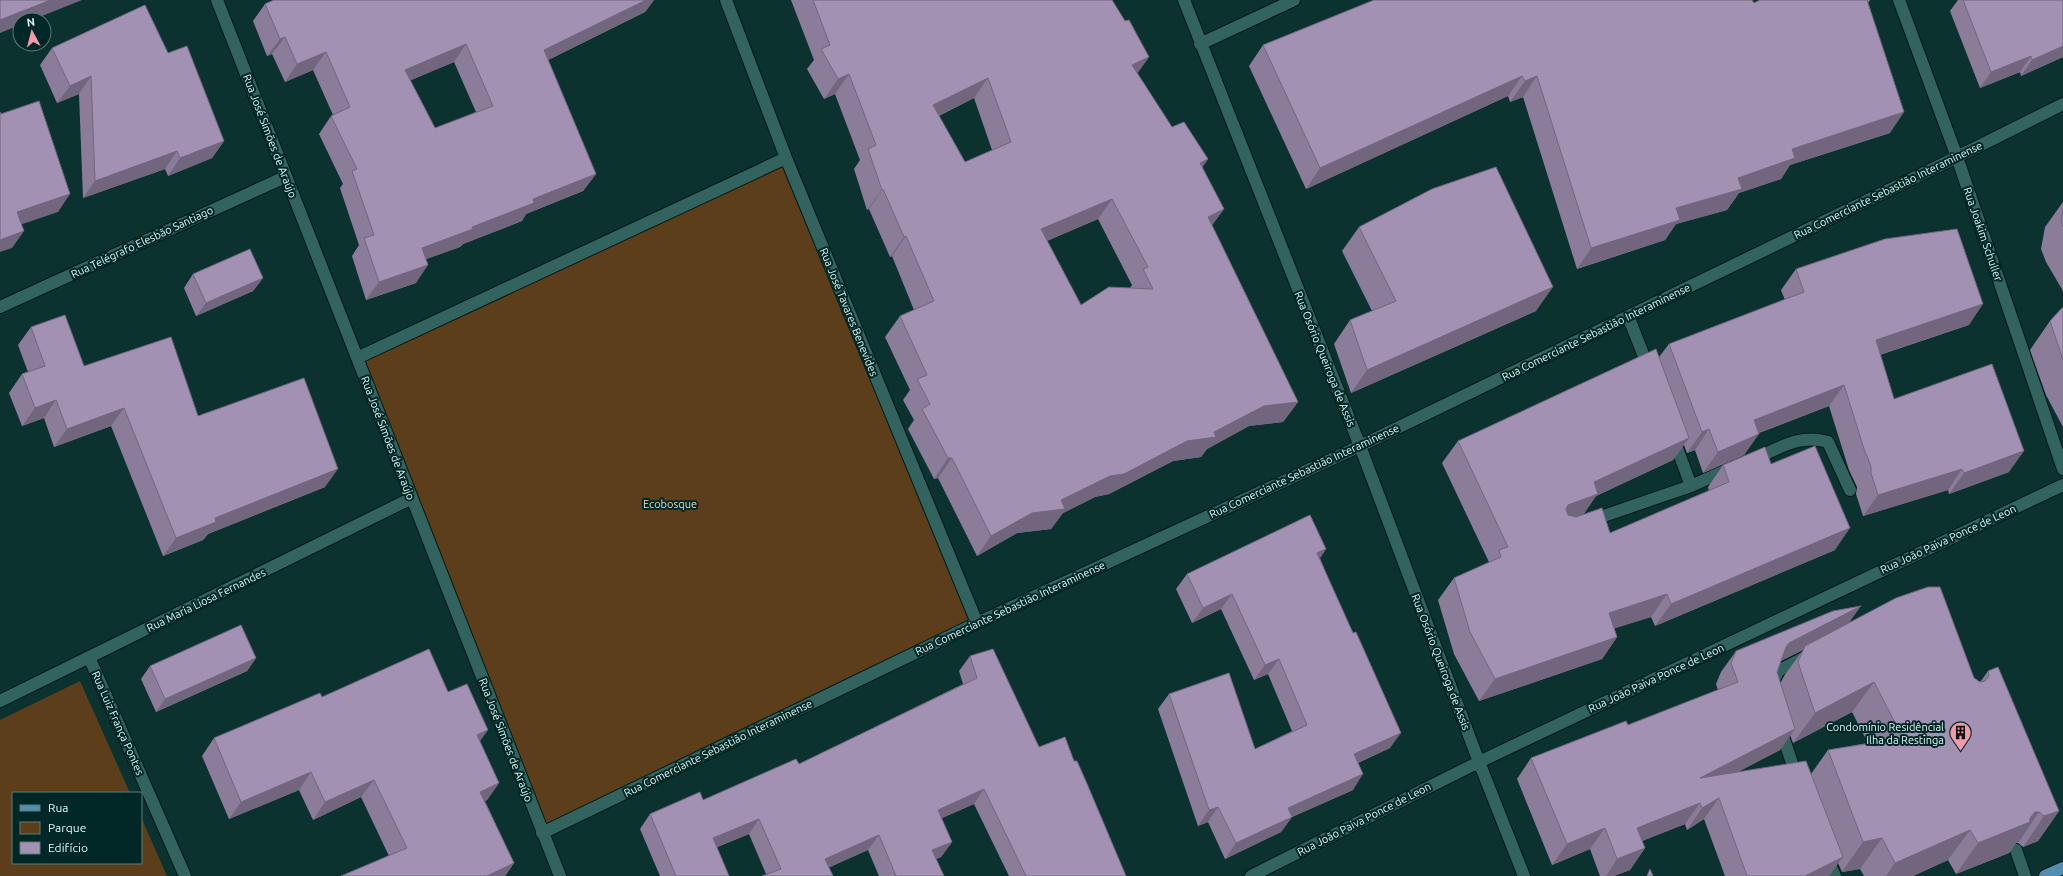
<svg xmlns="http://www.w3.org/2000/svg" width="2063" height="876" font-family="Ubuntu,sans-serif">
  <rect width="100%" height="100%" fill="#0c3230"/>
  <path fill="#5c3e1b" d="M786 158 977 623 542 833 358 358Z
    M80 681 130 793H13V863H141V817L167 876H0V720Z"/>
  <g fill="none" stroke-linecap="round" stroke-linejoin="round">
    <defs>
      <path id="minor" d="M217 0 560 876
        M726 0 786 158 977 623
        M1184 0 1360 446 1479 762 1524 876
        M1899 0 1957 157 2063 469
        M1200 44 1294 0
        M0 307 285 177
        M1628 316 1649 369
        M357 358 786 158
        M1673 437 1691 486 1731 468
        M1752 460C1778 449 1800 433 1828 442L1850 490
        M1589 521 1691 486
        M89 657 185 876
        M1771 687 1778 671 1807 656
        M0 701 412 498
        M1780 727 1797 778
        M542 833 977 623 1360 446 1957 157 2063 104
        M2016 850 2025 876
        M1827 857 1835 876
        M1251 876 1479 762 2063 485"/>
      <path id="major" d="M2045 876 2063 868"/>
    </defs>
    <use href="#minor" stroke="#011917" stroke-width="14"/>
    <use href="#major" stroke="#011917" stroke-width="14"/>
    <use href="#minor" stroke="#32635f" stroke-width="12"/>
    <use href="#major" stroke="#538daf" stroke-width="12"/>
  </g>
  <path fill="#8b7d9a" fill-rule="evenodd" d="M274 0H654L645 12 548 60 596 174 583 191 526 214 522 221 463 244 460 247 426 259 416 283 366 300 352 256 359 245 340 188 343 184 319 134 331 116 333 115 313 70 285 82 272 54 267 56 253 21 265 4ZM454 62 476 112 435 128 410 80Z
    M791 0H1112L1125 21 1149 57 1137 73 1172 127 1208 159 1202 167 1224 209 1212 225 1298 402 1283 422 1249 426 1207 449 1201 457 1173 461 1109 494 1095 497 1063 513 1051 529 1017 533 977 556 938 478 934 479 908 429 914 420 903 400 910 390 885 337 900 316 914 310 892 256 890 257 869 209 867 210 854 169 860 160 835 94 824 99 807 69 814 60ZM974 98 992 150 965 162 939 116ZM1098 219 1132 285 1130 288 1081 305 1047 241Z
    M1760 0H1870L1868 3 1890 133 1790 165 1781 179 1739 193 1727 210 1676 224 1665 240 1577 269 1523 97 1510 102 1508 96 1306 189 1249 66 1263 45 1754 3Z
    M1958 0H2063V57L2021 76 2020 72 1980 88 1950 11Z
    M52 48 168 53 224 141 212 158 168 176 165 169 83 198 79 94 57 103 40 65Z
    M2063 202V291L2046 262 2041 249 2045 227Z
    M1359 227 1536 311 1351 393 1334 344 1350 320 1372 311 1342 251Z
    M1796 269 1969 325 1880 355 1894 399 2009 472 1949 494 1948 490 1863 516 1856 494 1857 487 1849 470 1829 406 1759 433 1744 455 1703 473 1695 450 1687 453 1684 445 1673 460 1596 496 1583 515 1610 533 1709 491 1708 487 1723 465 1771 464 1835 550 1655 626 1651 617 1614 628 1617 637 1602 659 1479 701 1454 654 1438 600 1454 578 1489 562 1442 463 1458 441 1659 357 1669 344 1785 300 1781 290Z
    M193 274 263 278 253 291 196 316 184 288Z
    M2063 307V427L2046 395 2030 350 2050 321Z
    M31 327 84 366 198 416 325 487 208 534 203 540 163 556 111 426 54 447 44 418 22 426 9 393 22 374 28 372 18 345Z
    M1326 549 1320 558 1390 748 1358 763 1353 790 1292 817 1281 832 1225 859 1208 822 1198 826 1158 709 1169 694 1255 749 1292 731 1268 674 1254 680 1221 609 1192 623 1176 589 1187 574Z
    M1848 623 1974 678 1980 682 1981 681 1988 671 2059 811 2038 841 2023 847 2018 843H2016L2009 853 1956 874 1948 860 1913 876H1864L1860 869 1842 872 1838 863 1829 876H1725L1704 819 1687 830 1685 824 1642 841 1645 848 1630 870 1614 876H1600L1590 849 1552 865 1517 779 1531 758 1628 725 1718 690 1716 684 1721 672 1736 651ZM1803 650 1784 676 1780 684 1777 672 1781 661ZM1852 712 1868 743 1828 750 1811 774 1737 772 1780 750 1790 735 1793 743Z
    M970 656 1039 747 1074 761 1126 876H1009L974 804 941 818 952 842 941 857 936 859 944 876H879L868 850 829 867 766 874 749 834 717 847 729 876H660L640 829 650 814 703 800 799 764 963 684 959 671Z
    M256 658 247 671 156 712 141 679 150 666Z
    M448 692 480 742 499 783 487 800 485 801 514 863 505 876H341L389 856 361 797 313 820 299 790 229 819 202 756 214 738 322 697Z"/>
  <path fill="#71667d" d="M51 0H82L32 20H20V25L0 33V20Z
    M646 0H654L645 12 532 68 544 50Z
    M285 37 272 54 267 56 280 39Z
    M466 44 454 62 393 88 405 70Z
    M2063 46V57L2021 76 2032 60Z
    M326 52 313 70 285 82 297 64Z
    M2031 56 2020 72 1980 88 1991 72Z
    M1149 57 1135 77 1132 65Z
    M849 74 835 94 824 99 838 79Z
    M91 76 79 94 57 103 70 86Z
    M1522 76 1508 96 1306 189 1320 168Z
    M1537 76 1523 97 1510 102 1525 81Z
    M988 78 974 98 918 126 933 105Z
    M1904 112 1890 133 1790 165 1781 179 1739 193 1727 210 1676 224 1665 240 1577 269 1591 248 1676 208 1738 178 1792 149Z
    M224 141 212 158 168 176 180 158Z
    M177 151 165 169 83 198 95 181Z
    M1208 159 1194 180 1200 163Z
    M596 174 583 191 526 214 522 221 463 244 460 247 410 265 422 248 472 227 533 199Z
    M883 189 869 209 867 210 882 190Z
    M70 194 58 212 5 230 17 212Z
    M1112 199 1098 219 1027 249 1041 229Z
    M1224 209 1209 229 1208 217Z
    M24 231 12 248 0 252V240Z
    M906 236 892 256 890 257 904 237Z
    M428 265 416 283 366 300 379 282Z
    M263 278 253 291 196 316 206 303Z
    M1553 287 1536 311 1351 393 1367 370Z
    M1983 304 1969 325 1861 361 1876 340Z
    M1844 385 1829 406 1739 440 1754 420Z
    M56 400 44 418 22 426 35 408Z
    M1298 402 1283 422 1249 426 1207 449 1201 457 1173 461 1109 494 1095 497 1063 513 1051 529 1017 533 977 556 991 536 1032 513 1061 500 1110 476 1187 441 1214 432 1264 406Z
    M124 408 111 426 54 447 67 429Z
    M1709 429 1695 450 1687 453 1702 432Z
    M1759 434 1744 455 1703 473 1718 452Z
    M1689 438 1673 460 1596 496 1582 516 1553 527 1568 505 1594 482Z
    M2024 451 2009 472 1949 494 1964 473Z
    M948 458H952L938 478 934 479Z
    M338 469 325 487 208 534 203 540 163 556 176 538 215 518Z
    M1962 469 1948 490 1863 516 1878 495Z
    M1850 528 1835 550 1655 626 1671 604Z
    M1326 549 1315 564 1317 553Z
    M1232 594 1221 609 1192 623 1203 608Z
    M1667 594 1651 617 1594 635 1609 613Z
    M1861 606 1846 627 1805 646 1803 650 1774 664 1786 647 1789 643Z
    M1617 637 1602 659 1479 701 1495 679Z
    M256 658 247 671 156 712 165 699Z
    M1279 659 1268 674 1254 680 1265 665Z
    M1874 682 1852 712 1793 743 1815 713Z
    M1795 729 1780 750 1685 800 1700 778Z
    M488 730 476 747 477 735Z
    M1401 733 1390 748 1343 769 1354 754Z
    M311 772 299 790 229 819 241 802Z
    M1363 774 1353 790 1292 817 1281 832 1225 859 1236 843 1288 808Z
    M374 780 361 797 313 820 325 802Z
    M499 783 487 800 468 810 480 792Z
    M984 789 974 804 927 825 938 810Z
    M1719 798 1704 819 1687 830 1702 808Z
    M1700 803 1685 824 1622 849 1637 828Z
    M1218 807 1208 822 1198 826 1209 810Z
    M2059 811 2038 841 2023 847 2044 816Z
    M2035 812H2039L2018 843H2016L2009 853 1956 874 1978 843 2030 818Z
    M759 819 749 834 703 853 713 838Z
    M1605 828 1590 849 1552 865 1567 844Z
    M1970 830 1948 860 1913 876H1886L1895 863Z
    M879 835 868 850 815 874 825 859Z
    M1882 838 1860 869 1842 872 1863 842Z
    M952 842 941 857 922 865 932 850Z
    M1645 848 1630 870 1614 876H1606L1617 859Z
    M1843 857 1829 876H1805Z
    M514 863 505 876H487Z"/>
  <path fill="#a291b3" stroke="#71667d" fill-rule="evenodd" d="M0 0H51L0 20Z
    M274 0H646L544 50 596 174 533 199 534 203 472 227 473 229 422 248 428 265 379 282 364 238 374 235 352 171 357 169 331 116 350 107 326 52 297 64 285 37 280 39 265 4ZM466 44 493 106 435 128 405 70Z
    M813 0H1112L1125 21 1129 20 1149 57 1132 65 1172 127 1184 122 1208 159 1200 163 1224 209 1208 217 1298 402 1264 406 1214 432 1216 437 1187 441 1124 474 1110 476 1061 500 1065 509 1032 513 991 536 952 458H948L922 409 930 404 917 379 927 375 900 316 934 301 906 236 904 237 883 189 882 190 868 149 876 145 849 74 838 79 821 49 830 45ZM988 78 1011 142 965 162 933 105ZM1112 199 1148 267 1143 269 1153 289 1109 287 1081 305 1041 229Z
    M1374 0H1752L1754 3 1760 0H1867L1904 112 1792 149 1795 158 1738 178 1742 189 1676 208 1680 220 1591 248 1537 76 1525 81 1522 76 1320 168 1263 45Z
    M1963 0H2063V46L2032 60 2031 56 1991 72Z
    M145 5 168 53 187 46 224 141 180 158 177 151 95 181 91 76 70 86 52 48Z
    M39 101 70 194 17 212 24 231 0 240V112L1 114Z
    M1496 167 1553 287 1367 370 1350 320 1396 301 1359 227 1432 189Z
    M2063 209V227L2061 221Z
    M1957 229 1983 304 1876 340 1894 399 1992 364 2024 451 1964 473 1962 469 1878 495 1871 473V466L1864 449 1844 385 1754 420 1759 434 1718 452 1709 429 1702 432 1669 344 1804 292 1796 269 1885 239Z
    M250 249 263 278 206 303 193 274Z
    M2063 307V360L2050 321Z
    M65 315 84 366 171 337 198 416 304 378 338 469 215 518 216 522 176 538 124 408 67 429 56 400 35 408 22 374 45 366 31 327Z
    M1656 349 1689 438 1594 482 1598 494 1568 505 1566 509 1568 515 1576 517 1602 508 1610 533 1729 482 1723 465 1765 447 1771 464 1815 446 1850 528 1671 604 1667 594 1609 613 1617 637 1495 679 1470 632 1454 578 1501 557 1499 550 1508 547 1458 441Z
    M1310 515 1326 549 1317 553 1353 633 1356 632 1401 733 1354 754 1363 774 1288 808 1292 817 1236 843 1218 807 1209 810 1169 694 1229 673 1255 749 1307 725 1279 659 1265 665 1232 594 1203 608 1187 574Z
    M1928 587H1940L1974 678 1980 682 1985 681 1989 676 1988 671 1998 667 2059 811 2044 816 2039 812H2035L2030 818V822L1978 843 1970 830 1895 863 1882 838 1863 842 1828 750 1903 738 1874 682 1815 713 1798 662 1805 646 1896 598Z
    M1861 606 1789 643 1786 647 1777 672 1795 729 1700 778 1806 761 1843 857 1805 876H1747L1719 798 1702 808 1700 803 1637 828 1645 848 1617 859 1605 828 1567 844 1531 758 1626 721 1628 725 1738 682 1731 663 1736 651 1833 611Z
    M241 625 256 658 165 699 150 666Z
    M429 649 448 692 467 684 488 730 477 735 499 783 480 792 514 863 487 876H341L407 848 374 780 325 802 311 772 241 802 214 738 320 693 322 697Z
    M993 649 1039 747 1065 737 1074 761H1077L1088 786 1126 876H1026L984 789 938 810 952 842 932 850 944 876H896L879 835 825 859 833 876H762L781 869 759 819 713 838 729 876H676L650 814 700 792 703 800 796 759 799 764 977 678 970 656Z
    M1650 869 1653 876H1647Z"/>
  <defs>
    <symbol id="building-pin" viewBox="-11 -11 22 30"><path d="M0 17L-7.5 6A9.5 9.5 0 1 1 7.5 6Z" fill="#f39aaa" stroke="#012826"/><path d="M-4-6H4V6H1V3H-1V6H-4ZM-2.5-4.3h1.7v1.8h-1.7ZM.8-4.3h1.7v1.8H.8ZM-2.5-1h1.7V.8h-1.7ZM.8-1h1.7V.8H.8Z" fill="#111"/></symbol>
  </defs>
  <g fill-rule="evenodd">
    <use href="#building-pin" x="1948" y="720" width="25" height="34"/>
  </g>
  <g text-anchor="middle" stroke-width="4" stroke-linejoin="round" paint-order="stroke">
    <g font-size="11" fill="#e0f9f6" stroke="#012826">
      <text transform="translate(270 136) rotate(69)" y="4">Rua José Simões de Araújo</text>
      <text transform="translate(1888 190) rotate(-26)" y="4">Rua Comerciante Sebastião Interaminense</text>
      <text transform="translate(1983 234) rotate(71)" y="4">Rua Joakim Schuller</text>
      <text transform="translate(142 242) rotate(-25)" y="4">Rua Telégrafo Elesbão Santiago</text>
      <text transform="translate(849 312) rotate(68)" y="4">Rua José Tavares Benevides</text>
      <text transform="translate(1596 332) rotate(-26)" y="4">Rua Comerciante Sebastião Interaminense</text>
      <text transform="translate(1325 359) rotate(68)" y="4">Rua Osório Queiroga de Assis</text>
      <text transform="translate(388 438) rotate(69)" y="4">Rua José Simões de Araújo</text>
      <text transform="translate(1304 471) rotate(-25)" y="4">Rua Comerciante Sebastião Interaminense</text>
      <text transform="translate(1948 539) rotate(-25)" y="4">Rua João Paiva Ponce de Leon</text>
      <text transform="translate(206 600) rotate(-26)" y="4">Rua Maria Liosa Fernandes</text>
      <text transform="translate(1010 608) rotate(-25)" y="4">Rua Comerciante Sebastião Interaminense</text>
      <text transform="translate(1441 662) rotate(69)" y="4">Rua Osório Queiroga de Assis</text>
      <text transform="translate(1656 678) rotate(-25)" y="4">Rua João Paiva Ponce de Leon</text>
      <text transform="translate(118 723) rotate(66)" y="4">Rua Luiz França Pontes</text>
      <text transform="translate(506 740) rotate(69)" y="4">Rua José Simões de Araújo</text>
      <text transform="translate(718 748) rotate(-26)" y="4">Rua Comerciante Sebastião Interaminense</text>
      <text transform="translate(1364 819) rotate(-27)" y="4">Rua João Paiva Ponce de Leon</text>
    </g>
    <g font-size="11" fill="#fadbbb" stroke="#012826">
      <text x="670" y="508">Ecobosque</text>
    </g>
    <g font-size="11" fill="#e0f9f6" stroke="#012826" text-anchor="end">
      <text x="1944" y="731">Condomínio Residêncial<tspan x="1944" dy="13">Ilha da Restinga</tspan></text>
    </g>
  </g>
  <rect x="12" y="792" width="130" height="72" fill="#012826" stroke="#5a7c79"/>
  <rect x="20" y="805" width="20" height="6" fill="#538daf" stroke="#5a7c79"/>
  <text x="48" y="812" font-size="12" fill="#e0f9f6">Rua</text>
  <rect x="20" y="822" width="20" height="12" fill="#5c3e1b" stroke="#5a7c79"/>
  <text x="48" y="832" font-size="12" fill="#e0f9f6">Parque</text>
  <rect x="20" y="842" width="20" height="12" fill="#a291b3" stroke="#5a7c79"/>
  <text x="48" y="852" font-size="12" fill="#e0f9f6">Edifício</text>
  <g transform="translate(32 32) rotate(353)"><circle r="19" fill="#012826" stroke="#5a7c79"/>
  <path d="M0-3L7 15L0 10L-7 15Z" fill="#f39aaa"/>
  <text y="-6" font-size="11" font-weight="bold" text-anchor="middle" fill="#e0f9f6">N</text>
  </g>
</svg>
